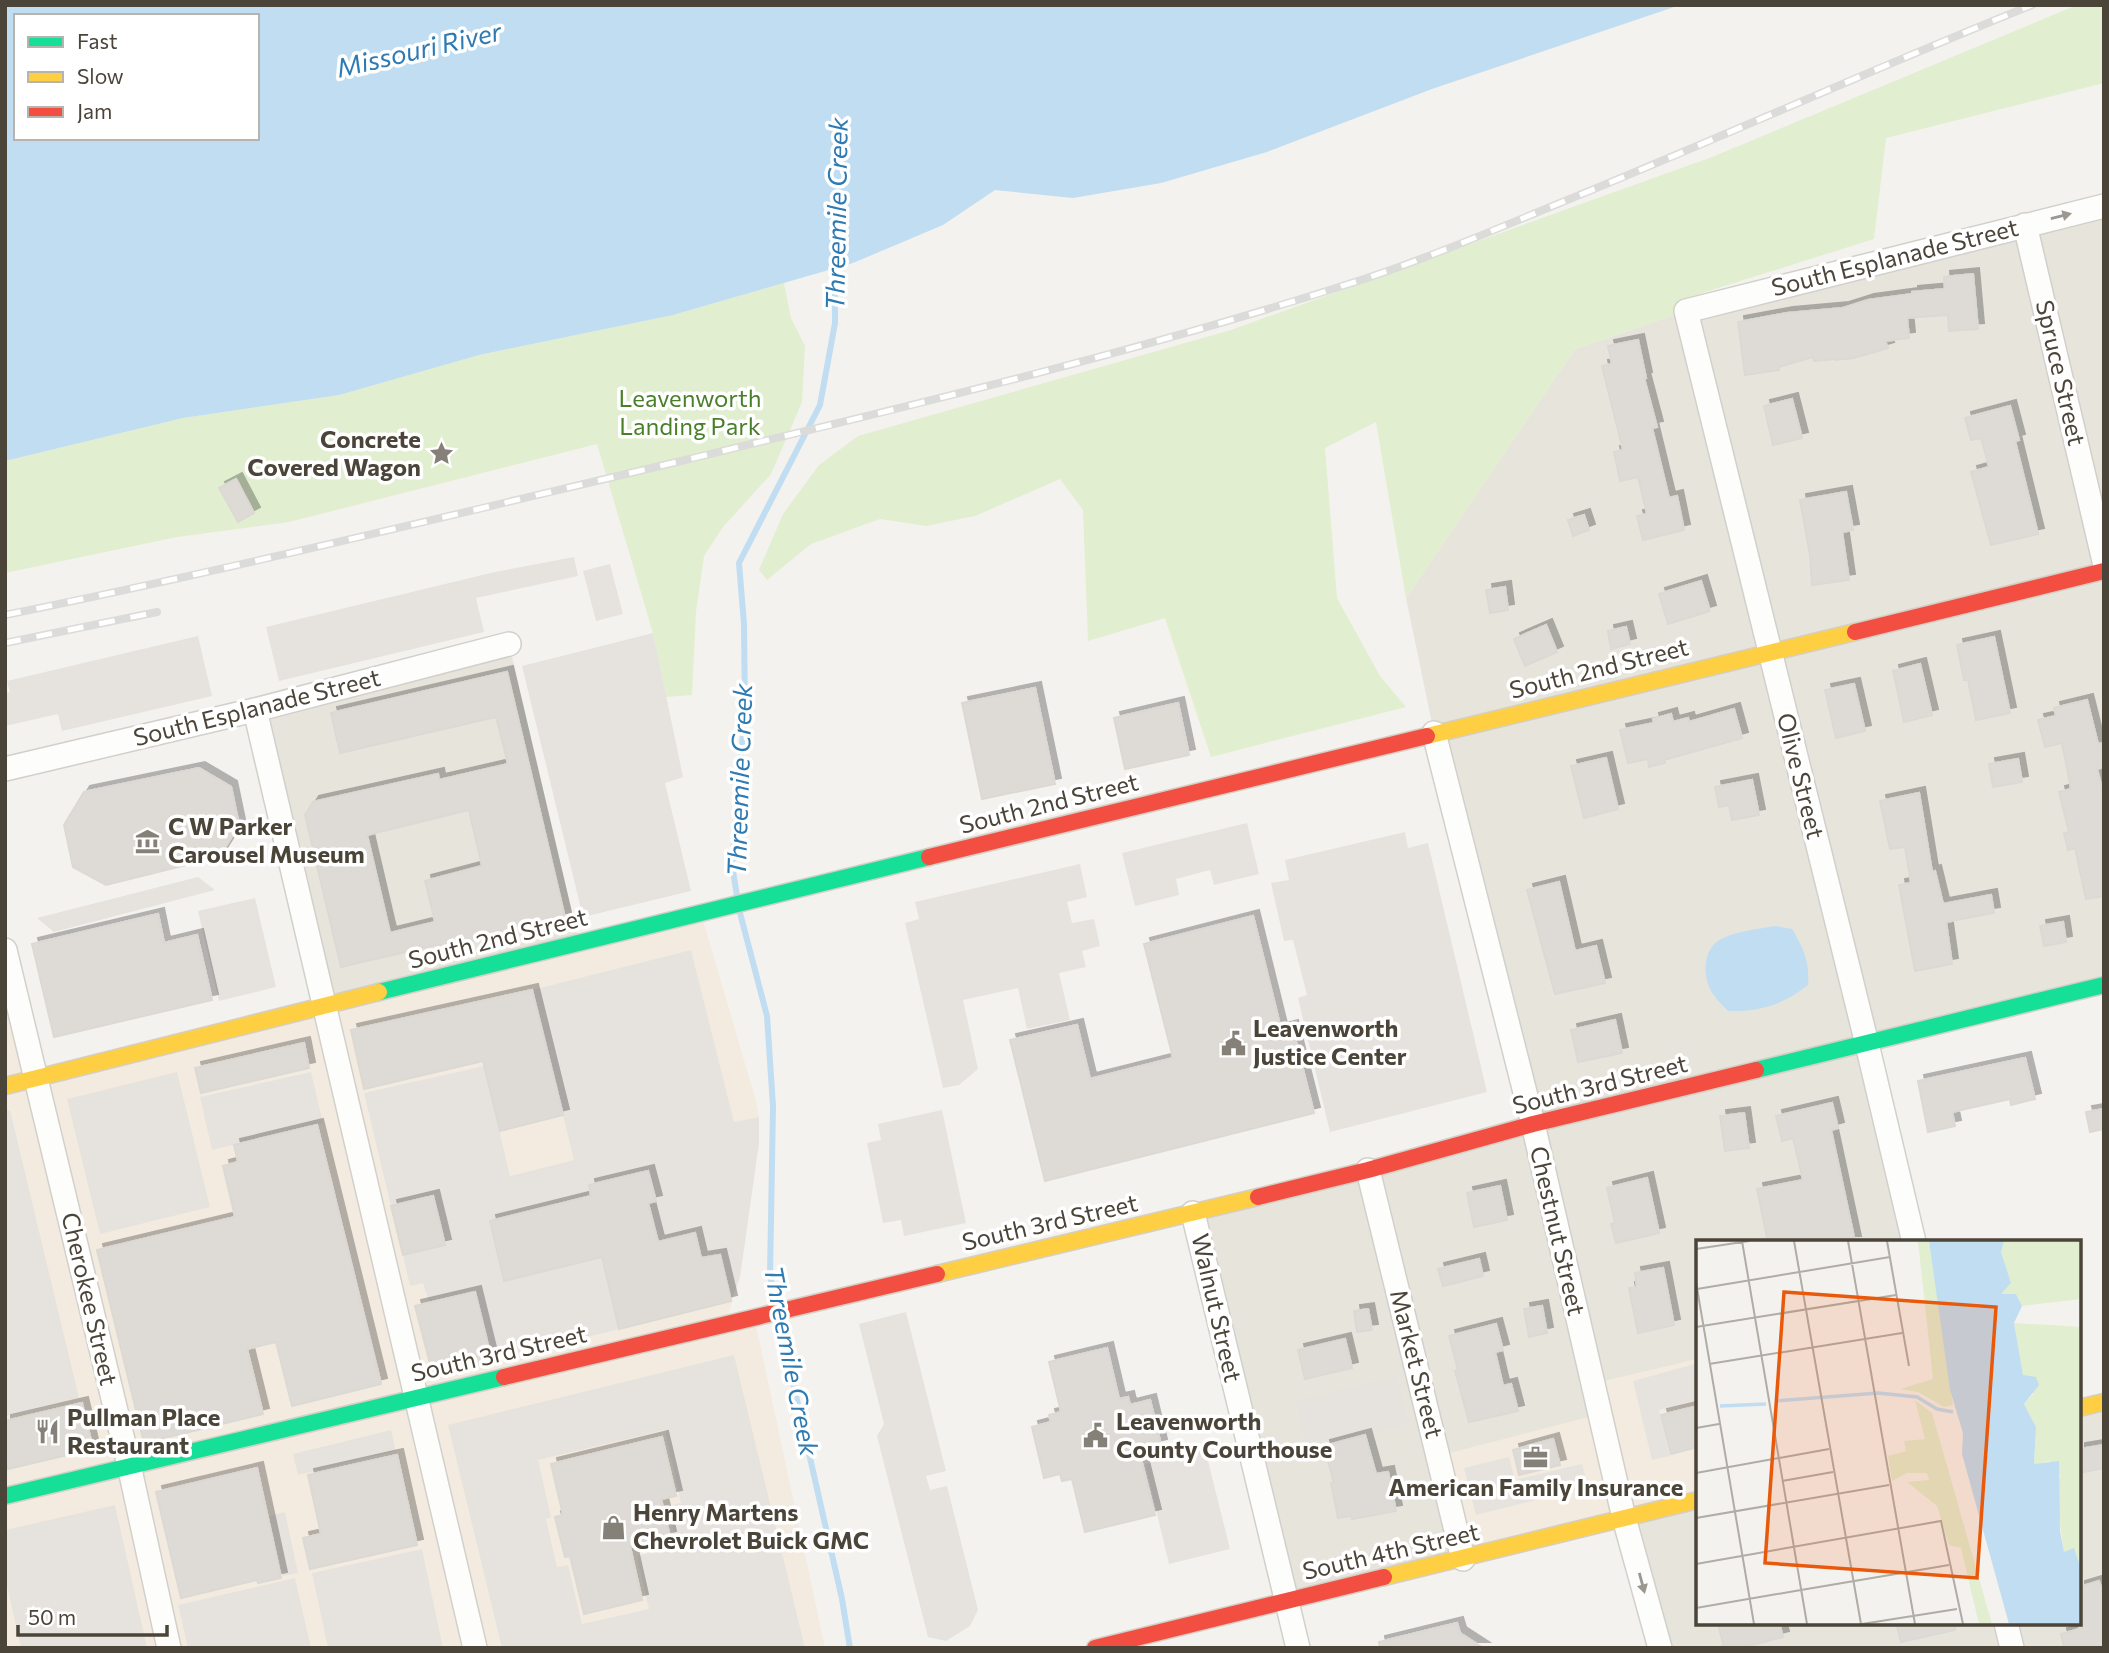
<svg xmlns="http://www.w3.org/2000/svg" width="2109" height="1653" font-family="Commissioner,sans-serif">
  <defs>
    <filter id="shadow"><feDropShadow dx="6" dy="-6" stdDeviation="0" flood-color="#0004"/></filter>
  </defs>
  <rect width="100%" height="100%" fill="#f4f2ee"/>
  <path fill="#e7e4dc" d="M2104 206V985L1868 1044 1914 1242H1698V1359L1593 1384 1600 1414 1463 1559 1286 1600 1193 1213 1532 1124 1434 733 1406 598 1575 349 1686 311Z
    M510 648 579 942 324 1007 255 710Z
    M2104 1402V1648H1660L1624 1518 1698 1500V1623H2079V1408Z"/>
  <path fill="#f3ebdf" d="M701 913 756 1101 759 1117V1143L740 1277 726 1322 754 1316 825 1648H5V950L36 1078Z
    M1698 1359V1500L1463 1559 1438 1456 1600 1414 1593 1384Z"/>
  <path fill="#e1eecf" d="M2077 5H2104V83L1886 138 1874 239 1686 298V311L1575 349 1406 598 1376 422 1325 448 1337 598 1380 676 1406 707 1211 757 1165 618 1088 641 1083 510 1060 479 975 516 926 526 880 519 811 544 767 580 759 570 783 514 819 465 858 436 1231 330 1712 157Z
    M784 283 791 318 805 346 802 402 771 474 723 527 704 556 696 612 692 695 666 697 653 633 597 444 289 522 177 537 5 573V461L183 418 339 395 479 355 673 315Z"/>
  <path fill="#e6e3df" fill-rule="evenodd" d="M574 557 578 576 476 598 484 632 279 681 266 627 495 572Z
    M610 564 623 614 596 621 583 571Z
    M653 633 683 777 665 783 691 891 583 917 522 666Z
    M198 636 212 696 62 731 58 714 5 726V693L10 692 7 681Z
    M1247 823 1259 874 1214 885 1210 870 1176 879 1179 895 1135 906 1122 853Z
    M1405 832 1408 848 1428 843 1487 1092 1330 1132 1298 998 1307 995 1293 940 1284 941 1271 883 1289 880 1285 860Z
    M1080 864 1087 897 1067 902 1072 923 1094 919 1100 946 1082 951 1086 967 1059 973 1070 1020 1027 1029 1018 988 963 1000 978 1069 959 1085 943 1088 905 923 919 919 915 902Z
    M198 877 215 890 54 932 37 918Z
    M255 898 276 987 219 1001 198 911Z
    M691 950 734 1122 759 1117V1143L740 1277 731 1301 720 1255 701 1258 695 1233 658 1242 648 1203 656 1200 648 1171 589 1185 591 1196 490 1222 505 1281 602 1257 619 1329 492 1361 475 1292 429 1303 423 1283 410 1286 403 1255 444 1245 433 1197 391 1206 364 1093 484 1066 510 1176 574 1160 532 990Z
    M177 1072 210 1207 100 1234 67 1099Z
    M311 1072 323 1123 212 1150 200 1097Z
    M10 1110 79 1398 5 1416V1111Z
    M942 1110 966 1223 904 1236 901 1220 883 1223 867 1143 881 1140 878 1124Z
    M906 1312 946 1471 926 1476 930 1490 947 1486 978 1610 970 1626 946 1641 928 1637 877 1436 884 1424 859 1324Z
    M734 1355 805 1648H502L448 1425ZM665 1430 681 1503 668 1506 677 1547 637 1556 649 1609 582 1624 568 1565 557 1567 546 1519 551 1517 538 1460Z
    M1698 1363V1405L1696 1400 1659 1410 1670 1456 1652 1460 1633 1381Z
    M1397 1376 1409 1424 1306 1449 1295 1401Z
    M391 1430 396 1451 298 1475 293 1454Z
    M1205 1449 1230 1549 1169 1564 1145 1464Z
    M1509 1457 1515 1480 1582 1464 1588 1487 1476 1515 1464 1468Z
    M115 1505 147 1648H21L5 1576V1530Z
    M285 1512 298 1573 283 1576 269 1516Z
    M422 1549 443 1648H328L312 1573Z
    M295 1578 311 1648H188L178 1605Z"/>
  <path fill="#c0ddf1" fill-rule="evenodd" d="M5 5H1680L1432 89 1267 152 1161 183 1073 198 995 190 943 225 853 263 673 315 479 355 339 395 183 418 5 461ZM16 16H257V138H16Z
    M1776 926 1792 929C1803 947 1810 962 1808 985 1783 1005 1759 1012 1728 1011 1723 1006 1717 1000 1713 994 1702 978 1702 949 1721 939 1737 931 1758 929 1776 926Z"/>
  <g fill="none" stroke-linecap="round" stroke-linejoin="round">
    <path stroke="#c0ddf1" stroke-width="6" d="M737 896 732 865 745 711 744 624 739 563 820 405 835 323V260
      M740 913 767 1016 773 1106 770 1275 776 1304
      M779 1321 842 1599 850 1648"/>
  </g>
  <path fill="#dedbd6" stroke="#dcd9d4" stroke-width="2" fill-rule="evenodd" filter="url(#shadow)" d="M1973 274 1978 329 1949 331 1948 315 1907 318 1909 338 1885 341 1888 348 1854 358 1836 360V359L1814 361 1813 357 1779 367V370L1745 375 1738 322 1787 313 1843 308 1868 300 1912 294V292L1945 289 1944 277Z
    M1638 340 1646 378H1644L1657 427 1652 428 1669 498 1677 496 1684 530 1643 540 1637 516 1647 514 1638 477 1620 481 1614 452 1623 450 1602 366 1612 364 1608 346Z
    M1792 399 1802 438 1773 445 1764 406Z
    M2010 406 2019 440 2015 441 2038 534 1991 545 1971 472 1989 467 1981 438 1971 440 1965 418Z
    M236 479 254 513 238 522 219 488Z
    M1846 492 1853 530 1842 532 1849 580 1812 585 1810 555 1800 500Z
    M1584 515 1589 530 1573 536 1568 520Z
    M1701 581 1710 611 1668 624 1659 594Z
    M1505 587 1508 610 1490 613 1486 590Z
    M1546 625 1557 652 1525 666 1514 639Z
    M1626 627 1630 644 1611 649 1608 631Z
    M1994 637 2010 713 1976 720 1968 680H1964L1957 645Z
    M1920 664 1932 715 1904 722 1893 671Z
    M507 672 565 918 441 949 440 944 341 967 305 815 313 802 438 774 439 780 508 764 496 717 340 753 331 713ZM469 810 482 866 425 881 435 922 390 933 367 835Z
    M1854 684 1865 731 1836 738 1825 690Z
    M1035 688 1055 784 982 799 962 703Z
    M2087 700 2098 744 2104 743V767L2097 769 2104 796V896L2086 899 2075 848 2068 850 2064 833 2069 832 2059 792 2071 789 2062 743 2045 747 2038 720 2056 716 2054 708Z
    M1178 703 1189 755 1125 769 1114 718Z
    M1734 709 1742 738 1664 760 1665 763 1649 767 1648 759 1628 763 1620 730 1654 723 1653 719 1671 714 1673 722 1688 718 1689 722Z
    M1606 758 1618 809 1584 818 1571 766Z
    M2018 759 2022 782 1993 787 1989 764Z
    M199 768 231 787 239 825 219 857 106 885 73 867 64 825 84 792Z
    M1752 780 1759 815 1732 820 1729 805 1719 807 1715 787Z
    M1919 793 1932 872 1935 871 1943 904 1991 895 1994 913 1946 922 1952 964 1915 971 1899 885 1911 883 1905 847 1890 849 1880 801Z
    M1559 882 1575 951 1596 946 1605 983 1555 994 1527 890Z
    M158 914 164 943 197 935 212 1000 54 1037 32 944Z
    M1253 916 1281 1029 1292 1026 1314 1113 1045 1181 1010 1040 1077 1025 1090 1079 1173 1058 1144 944Z
    M2063 922 2066 942 2044 946 2040 926Z
    M532 990 563 1115 500 1131 483 1061 364 1089 351 1030Z
    M1615 1020 1622 1053 1578 1062 1571 1030Z
    M304 1043 309 1068 201 1093 195 1068Z
    M2025 1058 2035 1099 2011 1105 2010 1099 1952 1112 1955 1126 1928 1132 1918 1081Z
    M1832 1103 1838 1128 1831 1130 1855 1242H1768L1757 1189 1803 1180 1793 1138 1782 1141 1776 1116Z
    M2104 1109V1129L2090 1132 2086 1112Z
    M1744 1113 1749 1148 1725 1151 1720 1116Z
    M317 1125 381 1384 292 1406 276 1342 247 1349 263 1414 144 1443 97 1250 235 1217 223 1166 238 1162 234 1145Z
    M648 1171 656 1201 648 1203 658 1242 695 1233 701 1258 720 1255 731 1301 619 1329 602 1257 504 1281 490 1221 591 1196 589 1185Z
    M1647 1178 1659 1233 1616 1243 1611 1224 1615 1223 1607 1188Z
    M1500 1186 1507 1220 1474 1227 1467 1193Z
    M433 1196 445 1245 403 1255 391 1206Z
    M1479 1259 1483 1276 1443 1286 1438 1269Z
    M1663 1268 1674 1325 1638 1333 1629 1288 1637 1287 1635 1273Z
    M475 1292 492 1361 433 1375 415 1306Z
    M1542 1306 1547 1333 1529 1337 1524 1309Z
    M1368 1309 1372 1330 1357 1332 1354 1311Z
    M1496 1324 1503 1350 1495 1352 1503 1386 1511 1384 1518 1411 1469 1422 1455 1371 1458 1370 1449 1336Z
    M1345 1339 1352 1368 1305 1379 1298 1350Z
    M1107 1348 1119 1399 1128 1397 1130 1405 1150 1400 1161 1445 1144 1449 1146 1454 1140 1455 1155 1515 1085 1532 1072 1479 1062 1481 1060 1474 1044 1478 1032 1427 1051 1422 1049 1415 1061 1412 1049 1362Z
    M82 1403 93 1449 8 1469 5 1456V1421Z
    M1694 1407 1698 1420V1447L1671 1454 1661 1415Z
    M1365 1435 1376 1474 1388 1472 1396 1511 1352 1519 1351 1516 1338 1518 1331 1483H1334L1324 1446Z
    M662 1437 676 1496 661 1499 670 1537 630 1547 642 1600 584 1614 570 1556 565 1557 555 1517 563 1515 551 1464Z
    M1553 1439 1560 1465 1519 1475 1513 1450Z
    M2104 1445V1468L2079 1473V1449Z
    M397 1455 417 1545 310 1569 303 1538 321 1534 308 1475Z
    M257 1468 281 1578 258 1583 257 1580 181 1598 156 1492Z
    M2099 1581 2104 1596V1648H2064L2061 1634 2079 1629V1587Z
    M1457 1623 1460 1633 1483 1648H1380L1379 1642Z
    M1718 1623H1779L1783 1637 1742 1648H1724Z
    M1896 1623H1955V1630L1901 1642Z"/>
  <g fill="none" stroke-linecap="round" stroke-linejoin="round">
    <defs>
      <path id="street" d="M2025 225 2104 561
        M255 710 475 1648
        M1434 733 1533 1124 1624 1518 1660 1648
        M5 769 255 710 509 644
        M5 950 129 1465 169 1648
        M1368 1170 1463 1559
        M1193 1213 1298 1648
        M1914 1242 1867 1044 1686 311 2104 206
        M2006 1623 2012 1648"/>
      <path id="fast" d="M379 992 929 857
        M1756 1070 2104 985
        M5 1496 504 1377"/>
      <path id="slow" d="M1427 736 1855 632
        M5 1086 379 992
        M937 1274 1258 1197
        M2079 1408 2104 1402
        M1384 1577 1698 1500"/>
      <path id="jam" d="M1855 632 2104 571
        M929 857 1427 736
        M1258 1197 1368 1170 1533 1124 1756 1070
        M504 1377 937 1274
        M1095 1648 1384 1577"/>
    </defs>
    <use href="#street" stroke="#d2d0cb" stroke-width="26"/>
    <use href="#fast" stroke="#d3cfc5" stroke-width="19"/>
    <use href="#slow" stroke="#d3cfc5" stroke-width="19"/>
    <use href="#jam" stroke="#d3cfc5" stroke-width="19"/>
    <use href="#street" stroke="#fdfdfc" stroke-width="23"/>
    <use href="#fast" stroke="#16e098" stroke-width="16"/>
    <use href="#slow" stroke="#ffcf43" stroke-width="16"/>
    <use href="#jam" stroke="#f24e42" stroke-width="16"/>
    <defs>
      <path id="rail" d="M5 615C232 569 456 514 681 461 909 406 1138 352 1361 280 1428 258 1494 230 1560 203 1718 139 1873 69 2032 5
        M5 643 157 612"/>
    </defs>
    <use href="#rail" stroke="#dbdbda" stroke-width="8"/>
    <use href="#rail" stroke="#fff" stroke-width="5" stroke-dasharray="16" stroke-linecap="butt"/>
  </g>
  <defs><path id="oneway-solid" d="M-6-.8H1V-3.2L6.5 0L1 3.2V.8H-6Z" transform="scale(1.75)"/></defs>
  <g fill="#9b9791">
    <use href="#oneway-solid" transform="translate(2061 216) rotate(-14)"/>
    <use href="#oneway-solid" transform="translate(1642 1583) rotate(75)"/>
  </g>
  <defs>
    <symbol id="sight-bare" viewBox="-9 -9 18 18"><path d="M0-6L1.8-2.2L6-1.7L2.9 1.2L3.7 5.4L0 3.3L-3.7 5.4L-2.9 1.2L-6-1.7L-1.8-2.2Z" fill="#868178" stroke="#fff" stroke-width="2.5" paint-order="stroke"/></symbol>
    <symbol id="museum-bare" viewBox="-9 -9 18 18"><path d="M0-6L6-3V-2H-6V-3ZM-5-1h2V3h-2ZM-1-1h2V3h-2ZM3-1h2V3H3ZM-6 4H6V6H-6Z" fill="#868178" stroke="#fff" stroke-width="2.5" paint-order="stroke"/></symbol>
    <symbol id="civic-bare" viewBox="-9 -9 18 18"><path d="M-.6-6.5H3V-4.5H.6V-3L4-1V1h2V6H-6V1h2V-1L-.6-3ZM-1.2 2.5V6h2.4V2.5Z" fill="#868178" stroke="#fff" stroke-width="2.5" paint-order="stroke"/></symbol>
    <symbol id="restaurant-bare" viewBox="-9 -9 18 18"><path d="M-5-6h1v4h1v-4h1v4h1v-4h1v5L-1.5 .5V6h-2V.5L-5-1ZM5-6V6H3V1.5H1.5Q1.5-4 5-6Z" fill="#868178" stroke="#fff" stroke-width="2.5" paint-order="stroke"/></symbol>
    <symbol id="office-bare" viewBox="-9 -9 18 18"><path d="M-6-3h4V-5.5h4V-3h4V5H-6ZM-1-4.5V-3h2v-1.5ZM-6 0V1H6V0Z" fill="#868178" stroke="#fff" stroke-width="2.5" paint-order="stroke"/></symbol>
    <symbol id="shop-bare" viewBox="-9 -9 18 18"><path d="M-5-2.5h2.3a2.7 3.5 0 0 1 5.4 0H5L5.5 6h-11ZM-1.5-2.5h3a1.5 2.3 0 0 0-3 0Z" fill="#868178" stroke="#fff" stroke-width="2.5" paint-order="stroke"/></symbol>
  </defs>
  <g fill-rule="evenodd">
    <use href="#sight-bare" x="424" y="436" width="35" height="35"/>
    <use href="#museum-bare" x="130" y="824" width="35" height="35"/>
    <use href="#civic-bare" x="1216" y="1026" width="35" height="35"/>
    <use href="#restaurant-bare" x="30" y="1414" width="35" height="35"/>
    <use href="#civic-bare" x="1078" y="1418" width="35" height="35"/>
    <use href="#office-bare" x="1518" y="1440" width="35" height="35"/>
    <use href="#shop-bare" x="596" y="1510" width="35" height="35"/>
  </g>
  <g text-anchor="middle" stroke-width="7" stroke-linejoin="round" paint-order="stroke">
    <g font-size="24" fill="#4b4439" stroke="#fff">
      <text transform="translate(1895 258) rotate(-14)" y="8">South Esplanade Street</text>
      <text transform="translate(2060 373) rotate(77)" y="8">Spruce Street</text>
      <text transform="translate(1599 669) rotate(-14)" y="8">South 2nd Street</text>
      <text transform="translate(257 708) rotate(-14)" y="8">South Esplanade Street</text>
      <text transform="translate(1800 776) rotate(76)" y="8">Olive Street</text>
      <text transform="translate(1049 804) rotate(-14)" y="8">South 2nd Street</text>
      <text transform="translate(498 939) rotate(-14)" y="8">South 2nd Street</text>
      <text transform="translate(1600 1085) rotate(-14)" y="8">South 3rd Street</text>
      <text transform="translate(1050 1223) rotate(-13)" y="8">South 3rd Street</text>
      <text transform="translate(1557 1231) rotate(77)" y="8">Chestnut Street</text>
      <text transform="translate(89 1299) rotate(77)" y="8">Cherokee Street</text>
      <text transform="translate(1216 1308) rotate(77)" y="8">Walnut Street</text>
      <text transform="translate(499 1354) rotate(-13)" y="8">South 3rd Street</text>
      <text transform="translate(1416 1364) rotate(76)" y="8">Market Street</text>
      <text transform="translate(1391 1552) rotate(-13)" y="8">South 4th Street</text>
    </g>
    <g font-size="24" fill="#4a7f2a" stroke="#fff">
      <text x="690" y="407">Leavenworth<tspan x="690" dy="28">Landing Park</tspan></text>
    </g>
    <g font-size="24" font-weight="bold" fill="#4b4439" stroke="#fff" text-anchor="start">
      <text x="421" y="448" text-anchor="end">Concrete<tspan x="421" dy="28">Covered Wagon</tspan></text>
      <text x="168" y="835">C W Parker<tspan x="168" dy="28">Carousel Museum</tspan></text>
      <text x="1253" y="1037">Leavenworth<tspan x="1253" dy="28">Justice Center</tspan></text>
      <text x="67" y="1426">Pullman Place<tspan x="67" dy="28">Restaurant</tspan></text>
      <text x="1116" y="1430">Leavenworth<tspan x="1116" dy="28">County Courthouse</tspan></text>
      <text x="1536" y="1496" text-anchor="middle">American Family Insurance</text>
      <text x="633" y="1521">Henry Martens<tspan x="633" dy="28">Chevrolet Buick GMC</tspan></text>
    </g>
    <g font-size="26" font-style="italic" fill="#2e7ab2" stroke="#fff">
      <text transform="translate(419 50) rotate(-13)" y="9">Missouri River</text>
      <text transform="translate(837 214) rotate(-89)" y="9">Threemile Creek</text>
      <text transform="translate(740 780) rotate(-88)" y="9">Threemile Creek</text>
      <text transform="translate(791 1361) rotate(79)" y="9">Threemile Creek</text>
    </g>
  </g>
  <g transform="translate(1696 1240)">
    <rect width="385" height="385" fill="#f4f2ee"/>
    <path d="M222 1H233L257 165 248 167 222 152 204 149 237 139ZM308 1H385V59L326 66 320 54H304L315 43 305 12ZM318 83 385 87V329L378 309 368 313 360 255 364 235 353 221 338 225 340 187 328 164 337 154 327 136ZM219 160 236 173 296 384H283L265 308 253 305 241 266 211 242 233 240 231 233H211L196 241 192 216 210 211 208 201 229 199Z" fill="#e1eecf"/>
    <path d="M233 1H308L305 12 315 43 305 54H320L326 66 318 83 327 135 340 137 343 145 328 164 340 187 338 224 363 221 364 291 368 312 378 308 385 329V384H313L266 214 267 193 254 150Z" fill="#c0ddf1"/>
    <path fill="none" stroke="#c0ddf1" stroke-width="3.5" d="M79 161 182 153 221 157 241 169 257 172M24 166 70 164"/>
    <path fill="none" stroke="#b0aca6" stroke-width="2" d="M46 1 111 384M98 1 165 384M152 1 219 384M191 1 213 126M0 9 53 1M0 42 58 384M1 49 194 17M0 87 200 55M13 124 206 93M0 188 23 184M0 233 133 209M86 241 137 232M0 278 193 245M0 324 245 281 267 384M105 350 253 325M0 368 105 350M166 384 261 369"/>
    <path fill="#e8590c" fill-opacity="0.15" stroke="#e8590c" stroke-width="3.5" d="M88 52 300 67 281 338 69 323Z"/>
    <rect width="385" height="385" fill="none" stroke="#4b4439" stroke-width="3.5"/>
  </g>
  <rect width="2109" height="1653" fill="none" stroke="#4b4439" stroke-width="14"/>
  <rect x="14" y="14" width="245" height="126" fill="#ffffff" stroke="#b7b4b0" stroke-width="2"/>
  <rect x="28" y="37" width="35" height="10" fill="#16e098" stroke="#b7b4b0" stroke-width="2"/>
  <text x="77" y="49" font-size="21" fill="#4b4439">Fast</text>
  <rect x="28" y="72" width="35" height="10" fill="#ffcf43" stroke="#b7b4b0" stroke-width="2"/>
  <text x="77" y="84" font-size="21" fill="#4b4439">Slow</text>
  <rect x="28" y="107" width="35" height="10" fill="#f24e42" stroke="#b7b4b0" stroke-width="2"/>
  <text x="77" y="119" font-size="21" fill="#4b4439">Jam</text>
  <path d="M18 1625v10h149v-10" fill="none" stroke="#4b4439" stroke-width="3.5"/>
  <text x="28" y="1625" font-size="21" fill="#4b4439" stroke="#ffffff" stroke-width="5" paint-order="stroke">50 m</text>
</svg>
